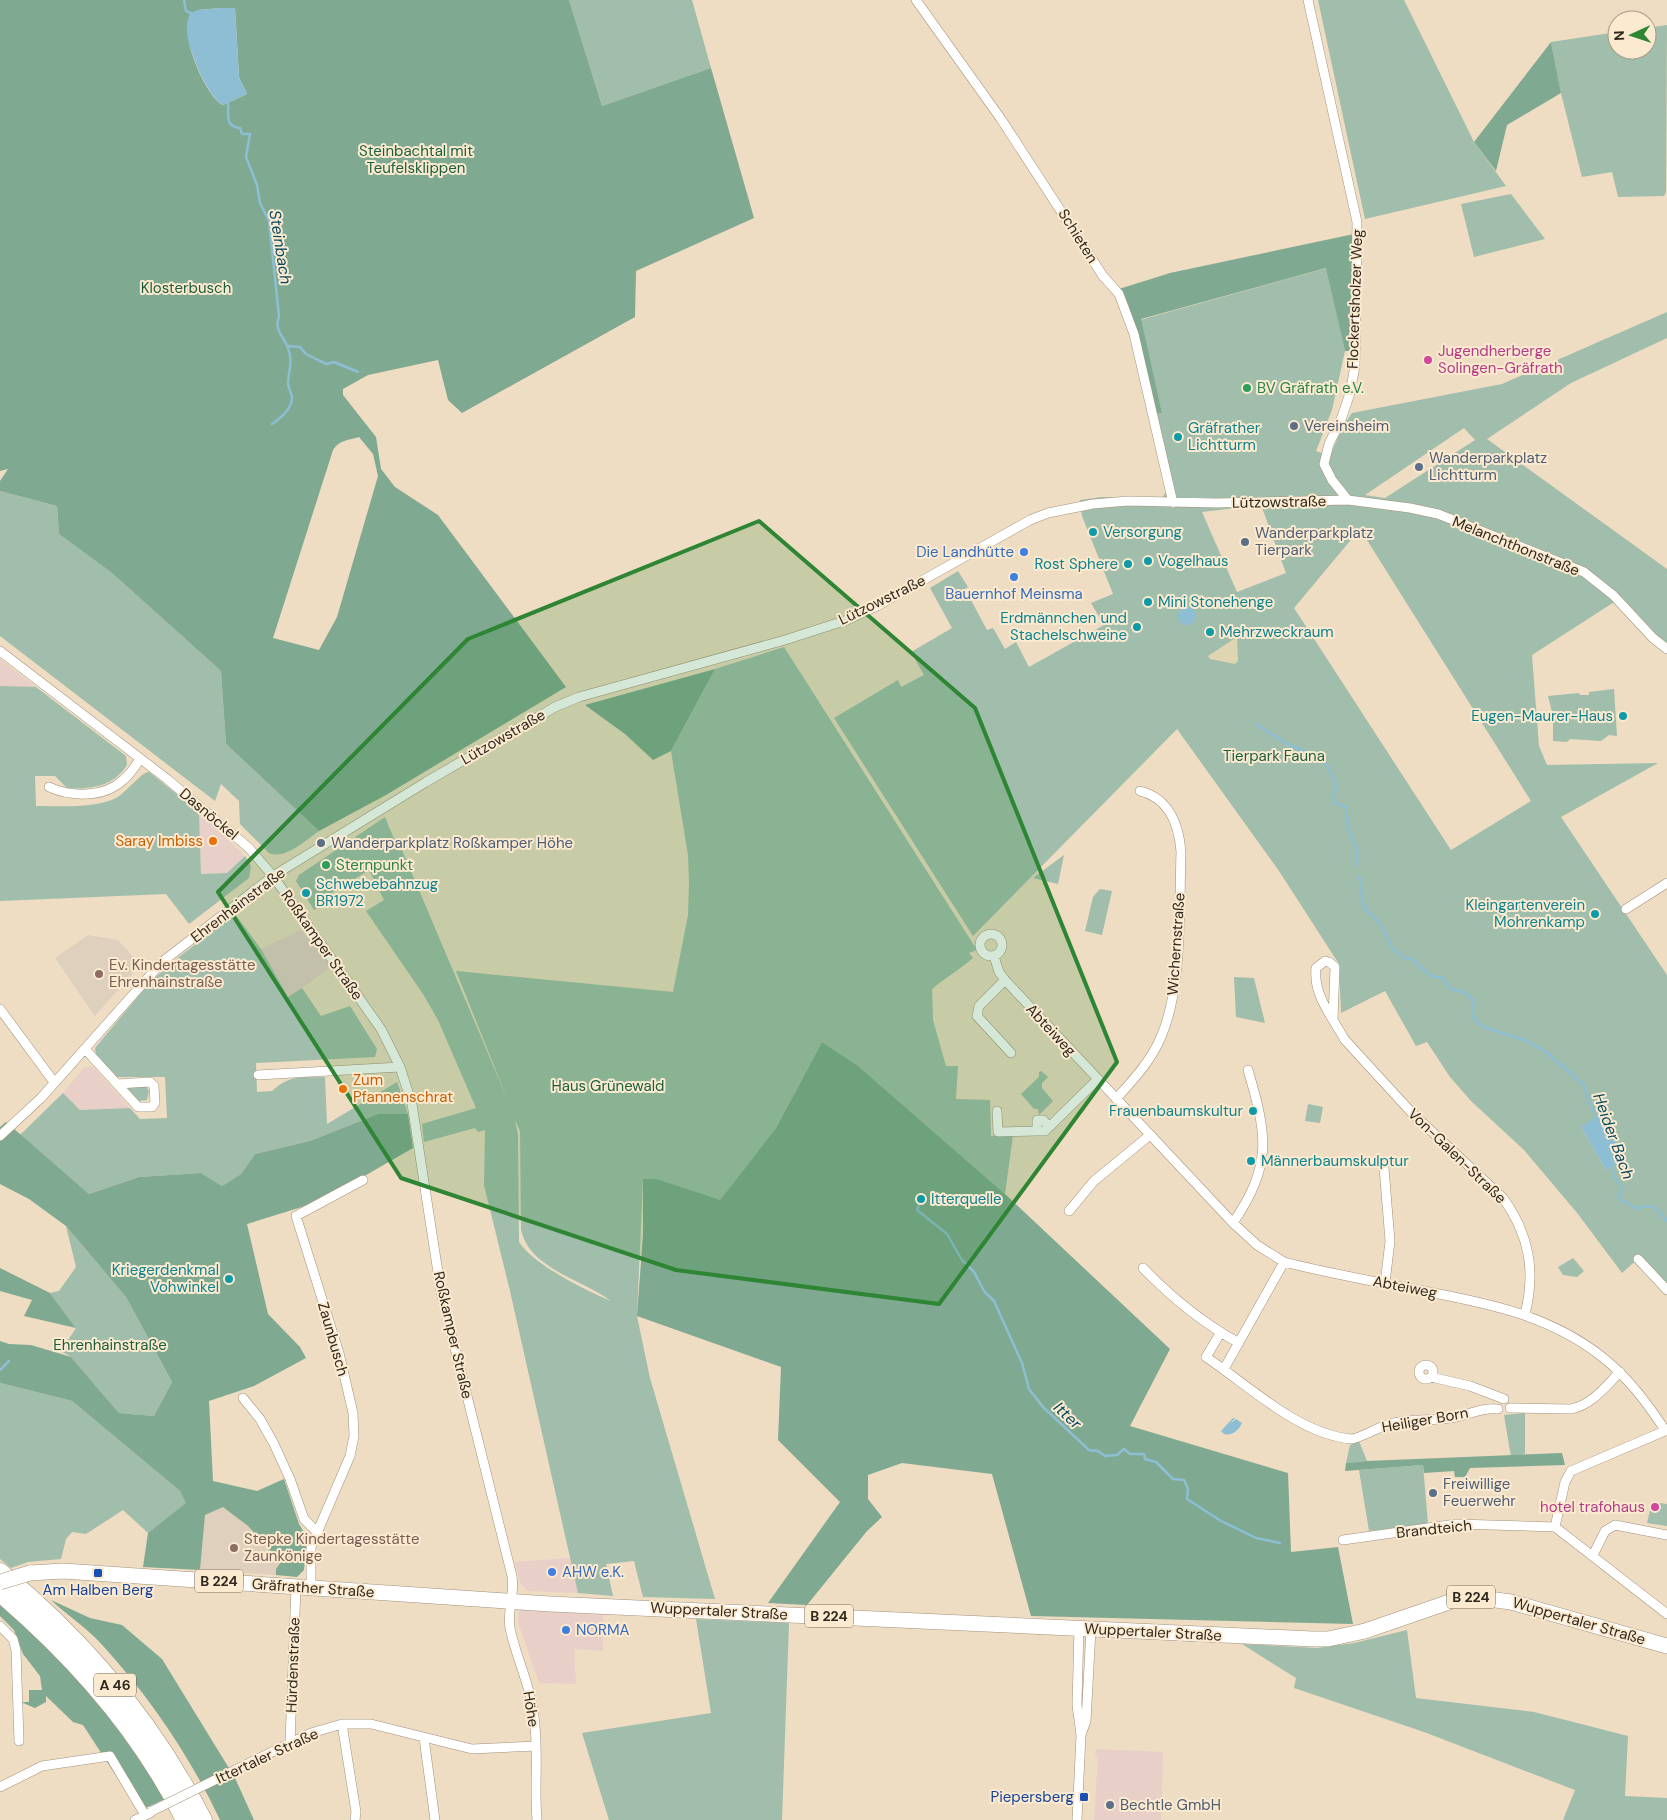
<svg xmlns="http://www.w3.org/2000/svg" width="1667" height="1820" font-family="'DM Sans',sans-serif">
  <rect width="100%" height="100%" fill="#eedcc3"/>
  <path fill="#e8cfc8" d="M0 659 36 687 37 720 0 754Z
    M199 812 245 856 227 873 201 874Z
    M301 930 306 936 311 939 331 967 288 998 261 949Z
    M90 1066 94 1068 130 1108 80 1110 63 1093 83 1069Z
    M570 1558 578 1593 527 1591 520 1582 515 1562Z
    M519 1610 603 1614V1651L574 1649 576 1684 539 1683 518 1622Z
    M1096 1749 1163 1752 1161 1820H1094L1098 1757 1095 1756Z"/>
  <path fill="#ded0bd" d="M88 935 118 940 140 965 95 1016 55 958Z
    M223 1507 248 1526 281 1562 276 1569V1575L200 1570 205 1515Z"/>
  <path fill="#a0beab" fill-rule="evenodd" d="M569 0H692L711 68 602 106Z
    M1318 0H1404L1474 142 1506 186 1365 219Z
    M1667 25 1666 192 1664 196 1618 197 1612 172 1582 177 1561 93 1551 42 1617 32V50H1647V28Z
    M1511 194 1545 239 1474 257 1461 204Z
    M1327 268 1345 351 1332 410 1316 451 1330 456 1343 426 1352 413 1502 384 1667 312V338L1571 383 1487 439 1667 569V646L1622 597 1532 655 1539 746 1547 765 1658 763 1561 817 1667 975V1285L1640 1257 1622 1273 1578 1214 1524 1150 1471 1101 1450 1077 1427 1042 1416 1046 1385 991 1341 1013 1339 964 1279 871 1177 729 973 936 834 718 898 680 901 687 924 675 911 652 952 628 930 588 958 571 968 587 965 589 987 630 993 628 1005 649 1016 642 1029 667 1104 625 1091 603 1113 594 1082 516 1080 500 1102 497 1161 499 1167 491 1156 414 1162 413 1140 320ZM1464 428 1475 440 1385 498 1365 495ZM1261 505 1286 573 1237 592 1202 512ZM1360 529 1531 801 1451 850 1294 608ZM1599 1116 1624 1159 1606 1170 1581 1127Z
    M0 491 57 506 59 534 112 573 221 671 226 744 319 831C306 840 285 860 269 853L240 824 239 801 221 784 215 801 0 636Z
    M784 647 977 950 969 953 973 958C959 970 945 978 932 989L933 1020 946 1066H958L956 1099 990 1100 991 1136 1013 1135 1005 1194 857 1065 822 1042 776 1128 720 1200 643 1180 637 1316 650 1378 715 1599 643 1597 634 1561 606 1564 613 1596 578 1593 510 1291 484 1185 485 1130 478 1132 475 1128 424 1142 422 1124 476 1108 438 1020 423 994 366 911 384 900 369 870 332 893 334 897 314 910 296 881 299 875 385 817 399 851 402 850 509 1103 456 971 673 992 688 915 689 883 688 855 671 751 715 669ZM515 1120 520 1131 521 1229C528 1268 583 1280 611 1301 585 1290 534 1265 519 1242L518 1135Z
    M0 686 36 687 126 756 127 765C114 786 91 790 67 788L55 776H35L36 806C61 806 93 809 116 798 126 793 141 772 149 772L199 812 201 874 227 873 245 856 251 866 249 878 189 924 166 894 0 901Z
    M1614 689 1617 736 1609 735 1601 741 1570 739 1567 742 1553 741V716L1548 696 1579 693 1580 695H1589V692Z
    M1064 855 1058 884 1033 878Z
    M1100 889 1112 891 1102 935 1085 931 1093 897Z
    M235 914 261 949 288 997 302 988 321 1016 350 1006 377 1049 375 1057 256 1063 257 1092 272 1091C291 1074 301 1078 325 1077L327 1124 397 1082 408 1114H378L310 1141 255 1154 241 1174 222 1186 201 1173 139 1177 89 1194 20 1135 63 1093 80 1110 130 1108 140 1119 167 1118 165 1077H116L96 1055 95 1048 150 982 180 956Z
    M1234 977 1254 978 1265 1023 1236 1017Z
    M1041 1071 1048 1077 1042 1083V1088L1053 1101 1039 1115 1038 1109H1034L1021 1094 1039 1077V1072Z
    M126 1086H146L149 1091 147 1100 139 1101 126 1089Z
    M1308 1104 1323 1107 1320 1123 1305 1121Z
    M66 1226 126 1297 172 1382 154 1416 119 1413 71 1357 61 1351 76 1328 50 1293 59 1291 76 1267Z
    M1573 1258 1584 1271 1577 1277 1563 1275 1558 1267Z
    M0 1383 72 1401 180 1491 187 1503 148 1533 123 1510 86 1534 72 1532 66 1539 61 1559 28 1562 11 1568 0 1559Z
    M1525 1413V1454L1511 1457 1504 1415Z
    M1359 1441 1367 1461 1346 1463 1350 1445Z
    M1423 1465 1428 1524 1369 1531 1359 1470Z
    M1652 1502 1667 1504V1526L1647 1523Z
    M696 1619 789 1623 782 1820H609L582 1733 711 1713Z
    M1407 1630 1416 1698 1534 1712 1628 1736 1625 1796 1667 1798V1820H1563L1575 1790 1424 1732 1294 1688 1296 1678 1242 1644 1317 1648 1354 1643Z"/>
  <path fill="#7fa990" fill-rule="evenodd" d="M0 0H569L602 106 711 68 754 218 636 271 635 317 462 413 448 400 438 360 368 375 343 389V395L376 437 381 469 395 487 438 515 566 687 386 795 319 831 226 744 221 671 112 573 59 534 57 506 0 491V481L8 469 0 471ZM221 8H235L239 77 247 94 223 105C209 99 190 56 189 40 188 32 195 18 198 10ZM359 437 373 454 378 476 337 617 319 650 273 638 333 450C339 440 349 440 359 437Z
    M1551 42 1561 93 1507 125 1496 171 1474 142Z
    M1354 234 1351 351H1345L1326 268 1141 319 1162 413 1156 414 1128 304 1119 289 1170 273Z
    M715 669 671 751 653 760 625 734 585 705Z
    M822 1042 857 1065 1005 1194 1170 1349 1130 1426 1288 1473 1291 1552 1338 1547 1353 1624 1031 1616 992 1474 902 1463 868 1475V1499L882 1517 867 1531 807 1605 768 1603 840 1502 778 1440 781 1367 637 1316 643 1234V1179H656L720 1200 776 1128Z
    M378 1114H408L413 1148 321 1201 247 1224 268 1314 300 1347 306 1358 254 1386 209 1401 213 1481 257 1491 284 1479 299 1524 307 1537 304 1570 297 1577 276 1575V1569L281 1562 248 1526 223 1507 205 1515 200 1570 143 1567 148 1533 186 1503 180 1491 72 1401 0 1383V1341L9 1344 31 1345 71 1357 119 1413 154 1416 172 1382 126 1297 66 1226 29 1199 0 1184V1127L6 1122 89 1194 139 1177 201 1173 222 1186 241 1174 255 1154 310 1141Z
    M0 1268 50 1293 76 1328 24 1316 32 1300 0 1291Z
    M1562 1453 1565 1465 1470 1468 1465 1477H1455L1454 1471 1424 1473 1423 1465 1345 1471 1346 1463 1367 1461Z
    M51 1600 90 1618 122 1625 162 1659 235 1778 254 1820H220C191 1758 151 1699 105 1648 90 1630 68 1616 51 1600Z
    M0 1603C20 1621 41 1638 59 1658 100 1701 133 1749 165 1799L139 1811 83 1725 73 1722 46 1696V1702L35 1708 21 1702H29V1690H42L40 1676 23 1654 14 1630 0 1616Z"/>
  <path fill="#dfd6b1" d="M1237 637 1238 661 1235 664 1210 659 1208 656Z"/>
  <path fill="#8ebed3" d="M221 8H235L239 77 247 94 223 105C208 98 184 43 187 25 187 21 189 17 190 13L198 10Z
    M1178 616a9 9 0 1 1 18 0a9 9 0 1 1-18 0Z
    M1599 1115 1625 1159 1606 1170 1581 1127Z
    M1233 1418H1235L1230 1424 1236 1419 1242 1423C1239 1430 1232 1436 1224 1434L1221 1431Z"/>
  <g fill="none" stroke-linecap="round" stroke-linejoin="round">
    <path stroke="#8ebed3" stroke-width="2.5" d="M184 0 186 11 191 13
      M228 101C229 113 224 127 240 128L242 134H250L246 157 257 185 260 203 269 221 279 316C274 331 283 335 288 348 293 360 289 370 288 382 288 387 291 392 292 397 292 409 281 418 272 424
      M288 346 300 347 306 354 318 360 327 364 334 362 358 372
      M1256 724 1289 745 1312 754 1326 764 1337 785 1333 798 1335 803 1346 807 1348 829 1356 848V865
      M1359 876 1364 908 1380 923 1392 948 1404 958 1412 959 1431 976 1443 978 1449 988 1465 993 1474 1001 1472 1014 1477 1022 1486 1028 1527 1041 1546 1052 1584 1085 1589 1102 1597 1118
      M1612 1166 1615 1178 1623 1188 1619 1197 1620 1199 1637 1209C1652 1201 1658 1210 1667 1221
      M921 1199 917 1210 947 1234 962 1260 974 1272 984 1291 994 1301 1022 1363 1029 1389 1043 1407 1089 1450 1098 1451 1105 1456 1117 1455 1124 1449 1130 1454H1144L1145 1459 1156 1462 1173 1479 1184 1480 1188 1489 1187 1499 1221 1521 1256 1538 1280 1543
      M0 1370 9 1361"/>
    <defs>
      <path id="street" d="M916 0 1001 119 1103 276 1119 294 1134 334 1173 503
        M1308 0 1357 222 1355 366 1350 393 1342 417 1329 444 1324 464 1332 480 1348 500
        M0 651 167 779 249 848 273 876 381 1029 400 1067 412 1104 441 1292 512 1576C515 1594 507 1610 510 1628 516 1658 531 1686 534 1717 539 1751 534 1786 537 1820
        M49 787C71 797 104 798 123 780 130 775 135 766 140 759
        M1626 909 1667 883
        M980 945a11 11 0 1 1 22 0a11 11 0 1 1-22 0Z
        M994 956 999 972 1005 980 1233 1223 1257 1245 1284 1262C1332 1274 1381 1283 1429 1292 1491 1304 1550 1316 1601 1356 1628 1377 1647 1403 1665 1430
        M1005 980 979 1006 977 1016 1011 1053
        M0 1009 54 1082
        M1333 1020C1323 1004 1314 988 1316 968L1325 961 1329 962 1335 967 1333 1020 1345 1040 1412 1113 1503 1198C1529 1234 1536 1271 1525 1314
        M85 1049 117 1084 150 1082 154 1086 155 1103 152 1107H138L117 1084
        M258 1075 400 1067
        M1116 1099C1133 1080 1151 1061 1161 1037 1183 986 1179 908 1181 852 1179 825 1169 798 1140 791
        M997 1111 998 1132 1037 1131
        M1049 1126 1043 1120H1037V1131H1045L1098 1079
        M0 1136 41 1098 162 962 273 876 426 782 555 707 579 697 785 640 847 620 877 606 1030 520 1048 513 1093 504 1128 501 1216 503 1348 500 1410 508 1438 514 1584 572 1613 595 1653 638 1667 649
        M1384 1168 1390 1241 1385 1283
        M1069 1211 1094 1181 1150 1135
        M1233 1223C1273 1164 1267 1135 1248 1070
        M1638 1259 1667 1290
        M1143 1268C1171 1297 1203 1323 1239 1343
        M1221 1332 1206 1357C1248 1385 1298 1434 1351 1439 1359 1439 1382 1425 1393 1423 1411 1418 1432 1421 1450 1418 1467 1416 1481 1407 1498 1409
        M1419 1372a7 7 0 1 1 14 0a7 7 0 1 1-14 0Z
        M1224 1369 1284 1262
        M1431 1377 1470 1386 1504 1399
        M243 1398 260 1419 274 1444 290 1479 304 1519 317 1532
        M1510 1408 1571 1409C1592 1405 1605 1387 1620 1372
        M1555 1527 1565 1482 1571 1471 1667 1430
        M1555 1527 1667 1614
        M1343 1540 1456 1524 1555 1527
        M1593 1555 1605 1531 1615 1525 1667 1535
        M311 1587V1547L350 1456 354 1436 353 1413 339 1353 296 1216 363 1180
        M0 1626 13 1639 16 1650 19 1741
        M1079 1628 1077 1705 1081 1735
        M342 1724 356 1812 355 1820
        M424 1738 435 1820
        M290 1743 296 1587
        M225 1775 311 1733 342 1724H371L472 1749 536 1746
        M0 1787 42 1766 110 1756 145 1815
        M135 1820 150 1813
        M1077 1820 1081 1735 1086 1721 1091 1629"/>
      <path id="primary" d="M30 1573 63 1571 550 1604 1312 1639H1328L1365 1631 1458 1599 1473 1597 1511 1602 1667 1646"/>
      <path id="highway" d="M0 1572C85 1641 153 1723 203 1820
        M0 1593C75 1657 141 1731 185 1820"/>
    </defs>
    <use href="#street" stroke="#a3927b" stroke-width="10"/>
    <use href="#primary" stroke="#a3927b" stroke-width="16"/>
    <use href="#highway" stroke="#a3927b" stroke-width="19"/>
    <use href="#street" stroke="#fff" stroke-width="9"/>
    <use href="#primary" stroke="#fff" stroke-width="15"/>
    <use href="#highway" stroke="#fff" stroke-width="18"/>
    <defs>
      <path id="street-bridge" d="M152 1811 225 1775"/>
      <path id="primary-bridge" d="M0 1582 30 1573"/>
    </defs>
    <use href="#street-bridge" stroke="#a3927b" stroke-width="10" stroke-linecap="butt"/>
    <use href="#primary-bridge" stroke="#a3927b" stroke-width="16" stroke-linecap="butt"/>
    <use href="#street-bridge" stroke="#fff" stroke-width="9"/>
    <use href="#primary-bridge" stroke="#fff" stroke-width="15"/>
  </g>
  <path fill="#2e8534" fill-opacity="0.2" stroke="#2e8534" stroke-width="4" stroke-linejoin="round" d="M759 521 975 708 1117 1062 939 1304 676 1270 401 1178 218 892 468 639Z"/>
  <g fill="#d1479c" stroke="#fcead0" stroke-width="2">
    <circle cx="1428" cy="360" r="5"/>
    <circle cx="1655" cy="1507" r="5"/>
  </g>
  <g fill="#2e9e5b" stroke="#fcead0" stroke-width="2">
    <circle cx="1247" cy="388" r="5"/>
    <circle cx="326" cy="865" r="5"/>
  </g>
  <g fill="#5c6f8a" stroke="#fcead0" stroke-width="2">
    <circle cx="1294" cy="426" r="5"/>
    <circle cx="1419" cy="467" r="5"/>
    <circle cx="1245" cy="542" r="5"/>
    <circle cx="321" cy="843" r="5"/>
    <circle cx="1433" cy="1493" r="5"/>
    <circle cx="1110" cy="1805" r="5"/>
  </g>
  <g fill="#0f9aa8" stroke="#fcead0" stroke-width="2">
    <circle cx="1178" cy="437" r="5"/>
    <circle cx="1093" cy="532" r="5"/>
    <circle cx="1148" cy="561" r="5"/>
    <circle cx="1128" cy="564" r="5"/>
    <circle cx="1148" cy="602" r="5"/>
    <circle cx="1137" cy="627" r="5"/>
    <circle cx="1210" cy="632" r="5"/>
    <circle cx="1623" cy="716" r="5"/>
    <circle cx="306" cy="893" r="5"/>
    <circle cx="1595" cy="914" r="5"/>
    <circle cx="1253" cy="1111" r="5"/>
    <circle cx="1251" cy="1161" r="5"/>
    <circle cx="921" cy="1199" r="5"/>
    <circle cx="229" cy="1279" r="5"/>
  </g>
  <g fill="#3f7fe0" stroke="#fcead0" stroke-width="2">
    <circle cx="1024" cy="552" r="5"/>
    <circle cx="1014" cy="577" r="5"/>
    <circle cx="552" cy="1572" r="5"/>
    <circle cx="566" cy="1630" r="5"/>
  </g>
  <g fill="#e8710a" stroke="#fcead0" stroke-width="2">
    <circle cx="213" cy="841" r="5"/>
    <circle cx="343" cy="1089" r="5"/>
  </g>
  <g fill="#8d6e63" stroke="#fcead0" stroke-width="2">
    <circle cx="99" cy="974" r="5"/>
    <circle cx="234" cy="1548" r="5"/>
  </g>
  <g fill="#1a4fb4" stroke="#fcead0" stroke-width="2">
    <rect x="93" y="1568" width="10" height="10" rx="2.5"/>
    <rect x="1079" y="1792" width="10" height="10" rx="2.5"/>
  </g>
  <g text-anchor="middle" stroke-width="4" stroke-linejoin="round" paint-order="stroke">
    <g fill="#fcead0" stroke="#6c6253" stroke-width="1">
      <rect x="195" y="1569.5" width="48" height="23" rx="4"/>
      <rect x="1447" y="1585.5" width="48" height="23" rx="4"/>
      <rect x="805" y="1604.5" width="48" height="23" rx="4"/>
      <rect x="94" y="1673.5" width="42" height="23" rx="4"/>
    </g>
    <g font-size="14" font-weight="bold" fill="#2f281e">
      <text x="219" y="1586">B 224</text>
      <text x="1471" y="1602">B 224</text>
      <text x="829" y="1621">B 224</text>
      <text x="115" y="1690">A 46</text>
    </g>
    <g font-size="15" fill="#1a603e" stroke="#fcead0">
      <text x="416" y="156">Steinbachtal mit<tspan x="416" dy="17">Teufelsklippen</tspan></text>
      <text x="186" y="293">Klosterbusch</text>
      <text x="1274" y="761">Tierpark Fauna</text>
      <text x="608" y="1091">Haus Grünewald</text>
      <text x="110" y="1350">Ehrenhainstraße</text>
    </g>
    <g font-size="15" fill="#2f281e" stroke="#fcead0">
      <text transform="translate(1078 236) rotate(58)" y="5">Schieten</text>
      <text transform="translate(1355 299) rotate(-88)" y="5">Flockertsholzer Weg</text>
      <text transform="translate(1279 502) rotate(-1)" y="5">Lützowstraße</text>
      <text transform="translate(1516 546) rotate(22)" y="5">Melanchthonstraße</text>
      <text transform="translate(882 600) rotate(-26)" y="5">Lützowstraße</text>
      <text transform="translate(503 737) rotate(-30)" y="5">Lützowstraße</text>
      <text transform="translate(209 814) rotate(40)" y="5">Dasnöckel</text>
      <text transform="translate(238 905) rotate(-37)" y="5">Ehrenhainstraße</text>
      <text transform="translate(1176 944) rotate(-86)" y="5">Wichernstraße</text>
      <text transform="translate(322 945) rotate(55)" y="5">Roßkamper Straße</text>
      <text transform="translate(1051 1030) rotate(47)" y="5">Abteiweg</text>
      <text transform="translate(1457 1156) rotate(44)" y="5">Von-Galen-Straße</text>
      <text transform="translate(1405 1287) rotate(11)" y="5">Abteiweg</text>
      <text transform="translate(453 1335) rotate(77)" y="5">Roßkamper Straße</text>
      <text transform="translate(333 1339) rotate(74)" y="5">Zaunbusch</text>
      <text transform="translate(1425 1420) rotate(-10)" y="5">Heiliger Born</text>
      <text transform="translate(1434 1529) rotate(-6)" y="5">Brandteich</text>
      <text transform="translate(313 1588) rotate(4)" y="5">Gräfrather Straße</text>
      <text transform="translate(719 1611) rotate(3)" y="5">Wuppertaler Straße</text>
      <text transform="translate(1579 1621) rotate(16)" y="5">Wuppertaler Straße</text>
      <text transform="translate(1153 1632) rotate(3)" y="5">Wuppertaler Straße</text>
      <text transform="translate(293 1665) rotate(-88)" y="5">Hürdenstraße</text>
      <text transform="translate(531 1709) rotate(81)" y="5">Höhe</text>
      <text transform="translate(267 1756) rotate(-25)" y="5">Ittertaler Straße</text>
    </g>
    <g font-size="15" fill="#b23c85" stroke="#fcead0" text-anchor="start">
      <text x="1438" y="356">Jugendherberge<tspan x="1438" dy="17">Solingen-Gräfrath</tspan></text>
      <text x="1645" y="1512" text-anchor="end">hotel trafohaus</text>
    </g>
    <g font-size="15" fill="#27864d" stroke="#fcead0" text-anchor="start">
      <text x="1257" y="393">BV Gräfrath e.V.</text>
      <text x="336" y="870">Sternpunkt</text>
    </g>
    <g font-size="15" fill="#4e5e75" stroke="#fcead0" text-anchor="start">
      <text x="1304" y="431">Vereinsheim</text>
      <text x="1429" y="463">Wanderparkplatz<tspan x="1429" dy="17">Lichtturm</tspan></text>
      <text x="1255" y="538">Wanderparkplatz<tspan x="1255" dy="17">Tierpark</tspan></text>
      <text x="331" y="848">Wanderparkplatz Roßkamper Höhe</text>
      <text x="1443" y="1489">Freiwillige<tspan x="1443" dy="17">Feuerwehr</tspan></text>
      <text x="1120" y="1810">Bechtle GmbH</text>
    </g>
    <g font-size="15" fill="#0d838f" stroke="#fcead0" text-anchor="start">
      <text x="1188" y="433">Gräfrather<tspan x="1188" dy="17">Lichtturm</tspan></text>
      <text x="1103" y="537">Versorgung</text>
      <text x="1158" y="566">Vogelhaus</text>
      <text x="1118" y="569" text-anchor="end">Rost Sphere</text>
      <text x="1158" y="607">Mini Stonehenge</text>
      <text x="1127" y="623" text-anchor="end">Erdmännchen und<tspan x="1127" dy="17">Stachelschweine</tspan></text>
      <text x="1220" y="637">Mehrzweckraum</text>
      <text x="1613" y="721" text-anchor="end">Eugen-Maurer-Haus</text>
      <text x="316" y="889">Schwebebahnzug<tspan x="316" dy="17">BR1972</tspan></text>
      <text x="1585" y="910" text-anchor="end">Kleingartenverein<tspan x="1585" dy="17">Mohrenkamp</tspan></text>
      <text x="1243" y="1116" text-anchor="end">Frauenbaumskultur</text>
      <text x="1261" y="1166">Männerbaumskulptur</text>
      <text x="931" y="1204">Itterquelle</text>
      <text x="219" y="1275" text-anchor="end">Kriegerdenkmal<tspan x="219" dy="17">Vohwinkel</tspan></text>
    </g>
    <g font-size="15" fill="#366cbe" stroke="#fcead0" text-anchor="start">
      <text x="1014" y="557" text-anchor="end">Die Landhütte</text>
      <text x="1014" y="599" text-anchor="middle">Bauernhof Meinsma</text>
      <text x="562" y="1577">AHW e.K.</text>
      <text x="576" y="1635">NORMA</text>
    </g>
    <g font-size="15" fill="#c56008" stroke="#fcead0" text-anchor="end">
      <text x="203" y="846">Saray Imbiss</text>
      <text x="353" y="1085" text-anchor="start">Zum<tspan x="353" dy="17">Pfannenschrat</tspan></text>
    </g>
    <g font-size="15" fill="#785e54" stroke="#fcead0" text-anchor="start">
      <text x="109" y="970">Ev. Kindertagesstätte<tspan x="109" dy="17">Ehrenhainstraße</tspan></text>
      <text x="244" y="1544">Stepke Kindertagesstätte<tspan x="244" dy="17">Zaunkönige</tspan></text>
    </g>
    <g font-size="15" fill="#164399" stroke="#fcead0">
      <text x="98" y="1595">Am Halben Berg</text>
      <text x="1074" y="1802" text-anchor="end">Piepersberg</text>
    </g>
    <g font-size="16" font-style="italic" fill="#074a60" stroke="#fcead0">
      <text transform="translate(281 247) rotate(81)" y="6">Steinbach</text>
      <text transform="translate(1614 1136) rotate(70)" y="6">Heider Bach</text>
      <text transform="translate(1068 1415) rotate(43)" y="6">Itter</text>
    </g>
  </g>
  <g transform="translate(1632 35) rotate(267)"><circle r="24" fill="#fcead0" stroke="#aa9c89"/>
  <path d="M0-4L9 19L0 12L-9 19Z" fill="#2e8534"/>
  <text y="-8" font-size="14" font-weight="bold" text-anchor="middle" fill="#2f281e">N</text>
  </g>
</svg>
